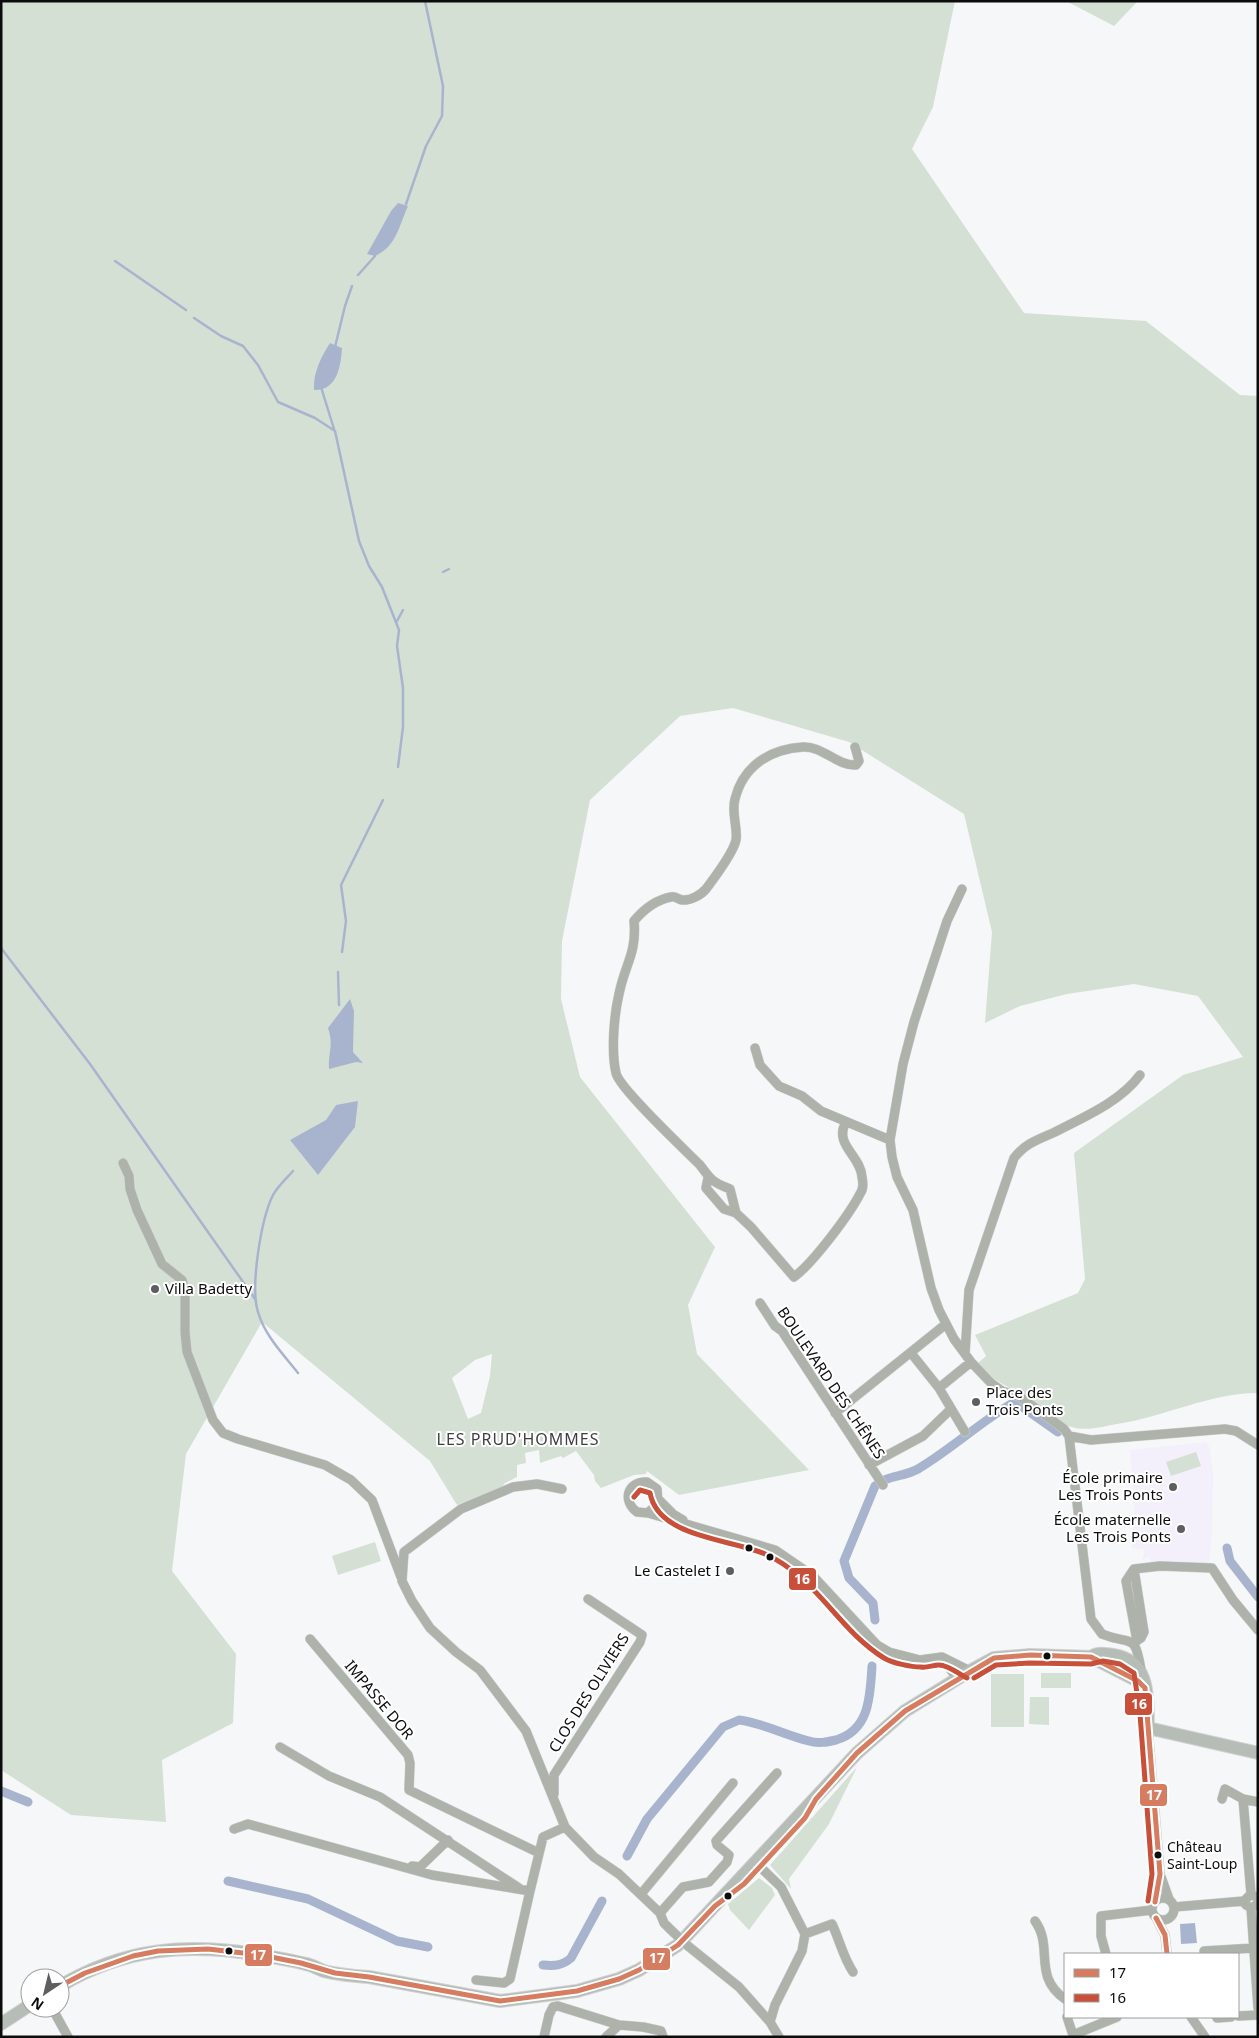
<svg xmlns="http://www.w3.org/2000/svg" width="1259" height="2038" font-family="'Noto Sans',sans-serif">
  <rect width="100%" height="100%" fill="#f6f7f9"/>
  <path fill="#f3effb" d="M1206 1442 1210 1449 1213 1474 1212 1536 1209 1563 1151 1562 1149 1557 1142 1560 1145 1550 1132 1548 1134 1509 1130 1450Z"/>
  <path fill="#d5e0d4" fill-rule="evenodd" d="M1 1H955L933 107 912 149 1024 313 1146 321 1240 395 1258 396V1393C1210 1393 1164 1417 1117 1424 1100 1427 1086 1432 1068 1426 1056 1422 1039 1405 1027 1398 1009 1387 991 1380 977 1364L986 1356 975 1335 1078 1293 1085 1279 1074 1153 1183 1075 1243 1057 1198 996 1134 984 1067 994 1020 1006 985 1023 992 932 964 814 849 742 733 708 680 716 590 800 562 941 561 999 580 1077 715 1247 688 1305 697 1354 809 1470 679 1495 647 1471 646 1474 634 1475 601 1488 595 1481 594 1475 576 1451 563 1458 561 1456 540 1463 539 1450 525 1453 526 1463 517 1465V1477L505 1483 499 1490 457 1505 430 1461 262 1322 186 1454 172 1571 236 1654 233 1723 162 1760 166 1822 71 1815 1 1770ZM492 1354 490 1376 481 1413 468 1419 452 1378 475 1360Z
    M1066 1H1138L1114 26Z
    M1196 1452 1201 1466 1171 1476 1166 1462Z
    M375 1542 381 1561 338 1575 332 1556Z
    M1041 1673H1071V1688H1041Z
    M991 1674H1024V1727H991Z
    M1030 1697H1049V1725L1029 1724Z
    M857 1767 829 1824 789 1879 791 1889 770 1865Z
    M759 1878 772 1888 775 1895 749 1930 730 1910 728 1904Z"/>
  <path fill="#a8b4ce" d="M398 203 408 206C399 226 396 247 375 256L367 254 391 211Z
    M330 343 342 348C341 366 337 391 314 390 313 373 321 357 330 343Z
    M350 999 354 1011 353 1052 363 1063 356 1062 329 1069C328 1052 334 1045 328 1028Z
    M358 1101 355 1127 318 1175 290 1140 326 1120 336 1105Z
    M1195 1923 1197 1943 1181 1944 1180 1924Z"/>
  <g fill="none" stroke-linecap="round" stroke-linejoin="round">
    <path stroke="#a8b4ce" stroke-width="2.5" d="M406 204 426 146 442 116 443 86 425 1
      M115 261 186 310
      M358 275 375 256
      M194 318 221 336 243 346 258 365 278 402 315 418 335 431 359 541 369 566 382 587 399 630 397 646 403 688V727L398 767
      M335 347 345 306 352 286
      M321 387 334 429
      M443 572 449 569
      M397 621 403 610
      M1 948 90 1064 255 1299
      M342 952 346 921 341 885 383 800
      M338 972 339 1005
      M293 1171C286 1179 278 1186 273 1195 261 1219 250 1287 258 1312 265 1336 283 1354 298 1373"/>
    <path stroke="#a8b4ce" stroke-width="9" d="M1227 1548 1230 1561 1258 1597
      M875 1620 873 1603 849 1578 844 1561 875 1486C887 1475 904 1477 918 1469 950 1450 978 1424 1011 1404H1018L1058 1432
      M1 1791 28 1802
      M627 1856 647 1819 723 1727 739 1720C763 1723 785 1735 809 1741 818 1744 827 1742 836 1740 870 1730 870 1696 872 1666
      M228 1881 308 1899 397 1941 428 1947
      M543 1965C554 1966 562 1966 571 1958L602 1901"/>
    <defs>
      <path id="street" d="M962 889 947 921 914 1022 903 1064 890 1140 892 1157 897 1177 913 1210 931 1288 939 1310 954 1339 971 1362 991 1383 1002 1391 1020 1397 1064 1429 1069 1436 1091 1619 1102 1634C1131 1646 1135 1631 1141 1670
        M755 1048 760 1065 779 1086 802 1096 821 1111 890 1140
        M846 1122C833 1144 861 1156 862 1177 863 1182 863 1189 861 1192 850 1214 813 1263 794 1277L751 1227 736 1213 730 1189C712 1182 711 1180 700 1165 686 1151 619 1088 616 1073 611 1052 614 1015 619 994 625 964 637 953 634 921 644 909 655 900 671 897 676 896 677 899 682 900 690 901 701 895 706 889 714 878 733 854 736 840 738 828 731 812 735 799 743 766 770 749 803 747 823 746 837 766 856 765L859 761 855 747
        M123 1163 129 1176 130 1189 137 1210 162 1264 182 1280 185 1290V1332L187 1352 213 1420 223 1433 238 1439 325 1465 351 1480 372 1500 401 1577
        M708 1178 706 1188 724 1209 736 1213
        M760 1303 775 1326 782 1331 883 1485
        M911 1353 939 1388 965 1432
        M965 1354 969 1290 1014 1158C1026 1143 1037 1140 1055 1132 1084 1117 1120 1102 1140 1075
        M939 1388 971 1362
        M835 1413 946 1324
        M1069 1436 1091 1440 1225 1429 1236 1431 1258 1445
        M869 1465 923 1436 951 1409
        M562 1489 537 1484 513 1487 461 1509 404 1552 402 1581 412 1601 430 1628 456 1652 480 1670 526 1731 565 1827 594 1857 619 1874 660 1913 664 1923 672 1931
        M659 1500 673 1514 683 1520
        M648 1513 658 1503 657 1489 647 1482C627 1481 622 1501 637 1512L648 1513 775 1550 813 1576 877 1645 889 1652 920 1660 942 1657 970 1671
        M310 1639 408 1755 410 1763 409 1790 539 1853
        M1137 1641 1126 1581 1134 1569 1160 1566 1212 1568 1233 1600 1258 1630
        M1133 1643 1141 1638 1144 1632 1134 1569
        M943 1660 957 1678
        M1148 1728 1160 1874 1155 1902
        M280 1747 329 1776 380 1797 519 1888
        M554 1794V1775L640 1642 642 1635 588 1599
        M1222 1799 1225 1789 1243 1799 1258 1802
        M1243 1799 1251 1894
        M234 1829 248 1824 432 1875 530 1891 543 1837 565 1827
        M755 1862 781 1887 805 1934 802 1951 775 2005 770 2022
        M412 1866 420 1867 448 1840
        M1160 1874 1169 1899
        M641 1894 733 1783
        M1152 1909a11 11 0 1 1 22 0a11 11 0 1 1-22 0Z
        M1258 1898 1251 1894 1244 1901 1246 1905 1251 1908 1258 1904
        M1174 1907 1244 1901
        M1251 1908 1258 2008
        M660 1913 683 1887 709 1882 727 1862 729 1855 717 1845 716 1841 777 1773
        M1156 1918 1165 1935 1167 1954
        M1035 1921C1054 1947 1032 1976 1065 1999
        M805 1934 832 1924C840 1941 843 1957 853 1972
        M688 1946 739 1987 770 2022 779 2037
        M1204 1951 1254 1948
        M1106 1954 1101 1936V1916L1152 1910
        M476 1980 504 1983 510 1979 530 1891
        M52 2008 68 2037
        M1238 2016 1258 2015
        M1067 2017 1073 2035 1117 2017
        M1191 2017 1205 2037
        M1217 2018 1231 2017
        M544 2037 549 2015 553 2007 558 2006 619 2025 643 2027 661 2031 663 2037
        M606 2037 619 2025"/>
      <path id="secondary" d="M1091 1657C1098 1652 1105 1654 1113 1655 1151 1661 1147 1697 1148 1728L1258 1753
        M60 1986C126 1947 188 1943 261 1955 276 1958 292 1960 306 1964 312 1965 318 1969 324 1971 339 1975 354 1976 369 1977L500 2001 577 1991 619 1979 639 1970 678 1945 857 1753 905 1711 970 1671 994 1658 1030 1655 1091 1657 1138 1681 1145 1688
        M1 2024 30 2005"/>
    </defs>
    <use href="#street" stroke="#d1d1d2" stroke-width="10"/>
    <use href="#secondary" stroke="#d1d1d2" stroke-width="14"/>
    <use href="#street" stroke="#adb3ab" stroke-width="9"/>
    <use href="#secondary" stroke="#b6bcb6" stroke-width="12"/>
    <defs>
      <path id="street-bridge" d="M672 1931 688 1946"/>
    </defs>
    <use href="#street-bridge" stroke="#d1d1d2" stroke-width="10" stroke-linecap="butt"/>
    <use href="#street-bridge" stroke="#adb3ab" stroke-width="9"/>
    <defs>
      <path id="bus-1" d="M1145 1688 1160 1874 1155 1902
        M1156 1918 1165 1935 1167 1954
        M60 1986 85 1973 133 1956 158 1951 208 1949 261 1955 301 1963 335 1973 369 1977 500 2001 577 1991 619 1979 639 1970 678 1945 715 1906 744 1884 805 1818 816 1799 857 1753 905 1711 994 1658 1030 1655 1091 1657 1138 1681 1145 1688"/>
      <path id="bus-2" d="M634 1497 640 1490 650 1493C658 1538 732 1539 765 1554 817 1577 838 1630 884 1658 892 1663 911 1667 921 1667 927 1668 933 1665 939 1665 948 1665 959 1674 967 1678
        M974 1678 996 1665 1030 1663 1091 1664 1103 1661 1120 1664 1134 1673 1140 1714 1152 1874 1148 1901"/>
    </defs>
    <use href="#bus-1" stroke="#fff" stroke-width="9"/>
    <use href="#bus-2" stroke="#fff" stroke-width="9"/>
    <use href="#bus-1" stroke="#d67c60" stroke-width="5"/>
    <use href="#bus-2" stroke="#c84f39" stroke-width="5"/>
  </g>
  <g fill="#5e5e60" stroke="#fff" stroke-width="2">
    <circle cx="155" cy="1289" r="5"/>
    <circle cx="976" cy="1402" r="5"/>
    <circle cx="1173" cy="1487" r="5"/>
    <circle cx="1181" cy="1529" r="5"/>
    <circle cx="730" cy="1571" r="5"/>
  </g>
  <g fill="#0c0c0d" stroke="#fff" stroke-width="2">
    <circle cx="749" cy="1548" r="4.5"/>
    <circle cx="770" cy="1557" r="4.5"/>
    <circle cx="1047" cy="1656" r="4.5"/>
    <circle cx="1158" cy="1855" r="4.5"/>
    <circle cx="728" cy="1896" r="4.5"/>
    <circle cx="229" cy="1951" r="4.5"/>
  </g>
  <g text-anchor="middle" stroke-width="4" stroke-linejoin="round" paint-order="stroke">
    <g font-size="14" fill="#0c0c0d" stroke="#fff" text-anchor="start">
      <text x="1167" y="1852">Château<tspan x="1167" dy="17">Saint-Loup</tspan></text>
    </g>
    <g font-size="15" fill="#0c0c0d" stroke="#fff" text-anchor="end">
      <text x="165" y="1294" text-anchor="start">Villa Badetty</text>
      <text x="986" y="1398" text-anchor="start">Place des<tspan x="986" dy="17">Trois Ponts</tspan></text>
      <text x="1163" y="1483">École primaire<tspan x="1163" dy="17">Les Trois Ponts</tspan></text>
      <text x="1171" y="1525">École maternelle<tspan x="1171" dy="17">Les Trois Ponts</tspan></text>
      <text x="720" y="1576">Le Castelet I</text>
    </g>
    <g font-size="15" fill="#0c0c0d" stroke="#fff">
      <text transform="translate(831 1383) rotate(56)" y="5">BOULEVARD DES CHÊNES</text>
      <text transform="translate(589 1693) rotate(-58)" y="5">CLOS DES OLIVIERS</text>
      <text transform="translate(379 1700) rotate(50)" y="5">IMPASSE DOR</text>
    </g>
    <g font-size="16" letter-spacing="1" fill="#3f3f42" stroke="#fff">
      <text x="518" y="1445">LES PRUD'HOMMES</text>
    </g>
  </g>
  <g stroke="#fff" stroke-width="2">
    <rect x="788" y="1567" width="29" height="24" rx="5" fill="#c84f39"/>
    <rect x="1124" y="1692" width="29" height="24" rx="5" fill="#c84f39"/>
    <rect x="1139" y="1783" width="29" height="24" rx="5" fill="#d67c60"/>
    <rect x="244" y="1943" width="29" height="24" rx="5" fill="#d67c60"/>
    <rect x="642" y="1947" width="29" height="24" rx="5" fill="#d67c60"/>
  </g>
  <g font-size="14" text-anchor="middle" font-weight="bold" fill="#fff">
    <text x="802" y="1584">16</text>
    <text x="1139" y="1709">16</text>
    <text x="1154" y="1800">17</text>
    <text x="258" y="1960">17</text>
    <text x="657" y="1963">17</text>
  </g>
  <rect width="1259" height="2038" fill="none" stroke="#0c0c0d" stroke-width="5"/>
  <rect x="1064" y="1953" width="175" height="65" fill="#ffffff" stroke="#9e9e9e"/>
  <rect x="1074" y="1969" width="25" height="8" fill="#d67c60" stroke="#9e9e9e"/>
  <text x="1109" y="1978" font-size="15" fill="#0c0c0d">17</text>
  <rect x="1074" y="1994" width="25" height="8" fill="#c84f39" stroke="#9e9e9e"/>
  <text x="1109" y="2003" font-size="15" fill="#0c0c0d">16</text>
  <g transform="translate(45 1993) rotate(215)"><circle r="24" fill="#ffffff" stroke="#9e9e9e"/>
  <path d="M0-4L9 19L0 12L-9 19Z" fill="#5e5e60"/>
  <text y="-8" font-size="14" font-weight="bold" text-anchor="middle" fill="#0c0c0d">N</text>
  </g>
</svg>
